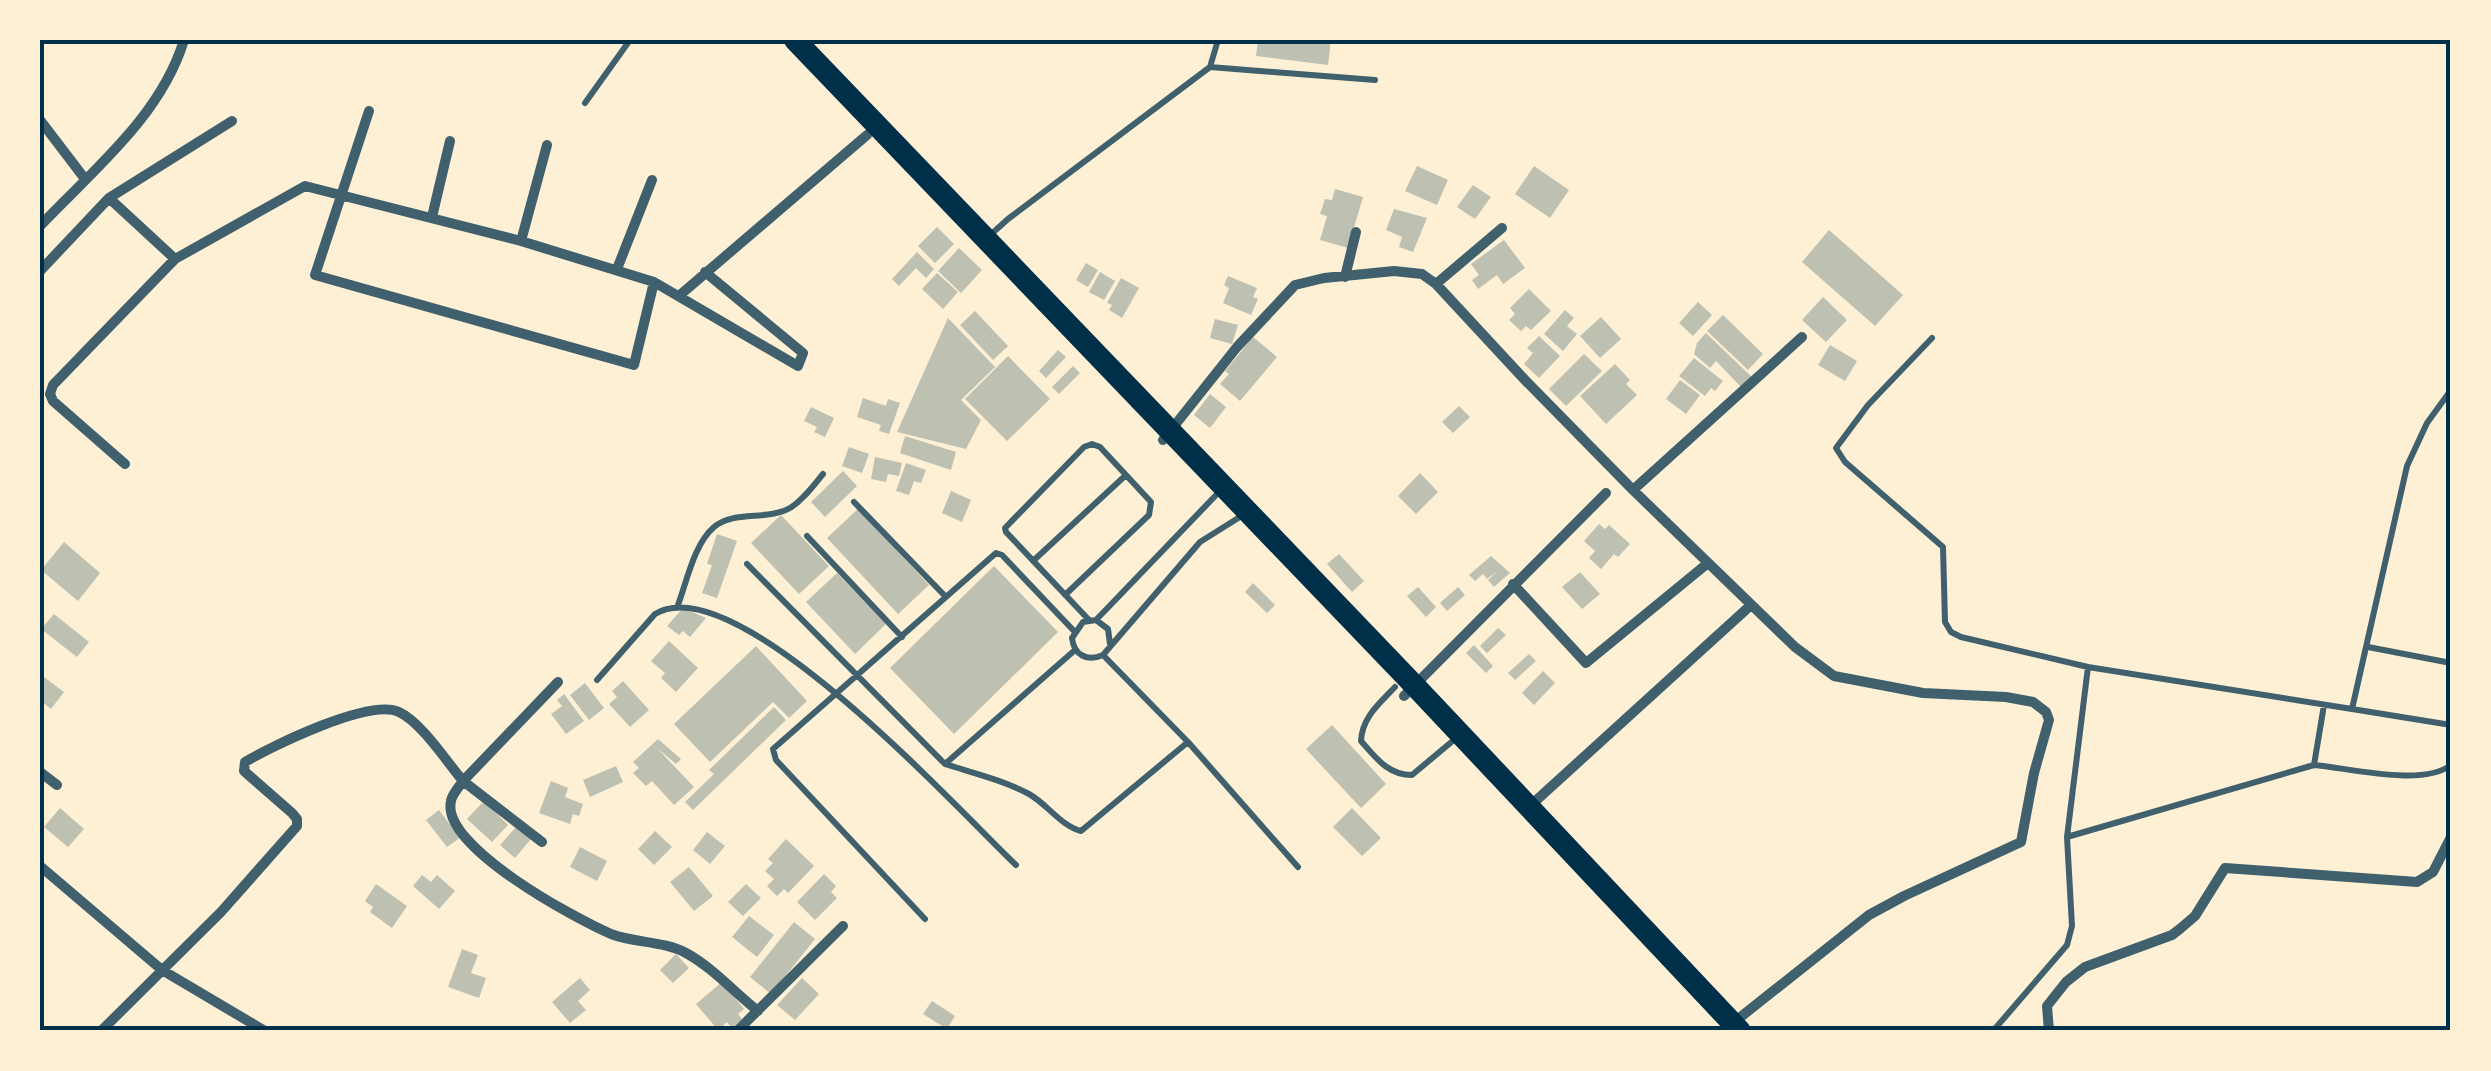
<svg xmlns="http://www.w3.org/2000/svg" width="2491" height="1071" font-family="Montserrat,sans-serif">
  <rect width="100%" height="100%" fill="#fdf0d5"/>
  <path fill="#bec0b2" d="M1258 40H1331L1328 65 1256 56Z
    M1417 166 1448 180 1437 205 1405 191Z
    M1534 166 1569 190 1550 218 1515 194Z
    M1473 185 1491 197 1475 219 1457 207Z
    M1335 189 1363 197 1348 248 1320 240 1327 216 1320 214 1325 199 1332 200Z
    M1394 209 1427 218 1413 252 1399 247 1402 237 1386 230Z
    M937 227 954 244 935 263 918 246Z
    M1829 230 1903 295 1875 326 1802 262Z
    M1504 240 1525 268 1503 284 1497 275 1478 289 1472 280 1479 275 1471 264Z
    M959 248 982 270 961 293 938 271Z
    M917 252 934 269 926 278 916 268 899 286 892 279Z
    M1086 263 1098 270 1088 287 1076 280Z
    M1100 272 1115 281 1104 300 1089 292Z
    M937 273 958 292 943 309 922 289Z
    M1228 276 1257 288 1253 297 1258 299 1251 315 1223 303 1229 288 1224 285Z
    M1121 278 1139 288 1122 318 1109 310 1112 305 1107 303Z
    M1529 289 1551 311 1531 330 1526 326 1521 331 1509 320 1515 314 1510 308Z
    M1823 297 1847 320 1826 342 1802 320Z
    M1698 302 1712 315 1693 336 1679 323Z
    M1565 310 1574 318 1567 326 1577 334 1563 351 1544 334Z
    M975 311 1008 346 993 360 960 325Z
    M1723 315 1763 354 1748 370 1707 331Z
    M1601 317 1621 339 1600 358 1580 336Z
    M948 318 995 367 961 400 981 420 966 449 897 432Z
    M1215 319 1238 325 1232 344 1210 338Z
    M1706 333 1753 378 1743 389 1716 361 1710 368 1694 354 1697 343Z
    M1539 336 1560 356 1539 378 1524 364 1533 353 1527 348Z
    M1253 337 1277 357 1240 401 1220 384 1229 374 1225 371Z
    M1830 345 1857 361 1845 381 1818 365Z
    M1058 350 1066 357 1046 378 1039 371Z
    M1584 354 1602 371 1566 406 1549 389Z
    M1008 356 1050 399 1007 441 965 399Z
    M1694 358 1723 381 1715 391 1711 388 1705 396 1679 376Z
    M1615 364 1630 380 1626 384 1637 395 1606 424 1580 396Z
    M1073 366 1080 373 1059 394 1052 387Z
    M1680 380 1700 395 1686 414 1666 399Z
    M1210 394 1226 407 1210 428 1194 415Z
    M863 398 886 406 888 399 900 403 889 434 879 431 881 425 857 417Z
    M1459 406 1470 417 1453 433 1442 422Z
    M811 407 834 418 825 437 814 432 817 427 804 421Z
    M905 436 956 452 951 470 900 453Z
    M849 447 869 454 862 473 842 466Z
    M875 457 902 463 899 476 888 474 886 482 871 479Z
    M906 463 926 470 921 483 914 481 909 495 896 491Z
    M843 471 857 486 825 517 811 502Z
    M1420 473 1438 492 1416 514 1398 496Z
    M951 491 971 500 962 522 942 513Z
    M858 509 929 585 898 614 827 538Z
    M781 515 829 566 799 594 751 543Z
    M1599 524 1605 529 1609 525 1630 544 1618 557 1614 554 1601 569 1589 558 1595 551 1584 541Z
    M717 534 737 541 717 598 702 593 712 565 707 564Z
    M64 542 100 573 78 601 41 570Z
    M1339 554 1364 581 1352 592 1327 564Z
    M1491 556 1510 573 1494 587 1488 580 1497 571 1487 579 1483 574 1475 581 1469 575Z
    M994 566 1058 632 954 734 890 668Z
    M1580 572 1600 594 1582 609 1562 587Z
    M837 573 886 624 855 654 806 602Z
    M1253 583 1275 605 1267 613 1245 592Z
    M1418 587 1436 607 1426 617 1407 596Z
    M1458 587 1465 595 1447 611 1440 603Z
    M683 608 706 618 690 637 683 631 679 635 667 626Z
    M54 614 89 642 77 657 41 629Z
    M1498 628 1506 635 1487 653 1480 646Z
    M669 641 698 668 676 692 661 678 665 673 651 661Z
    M1474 645 1493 666 1486 673 1466 653Z
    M756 646 807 701 789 718 773 702 710 762 674 724Z
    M1529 654 1536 661 1515 680 1508 673Z
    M1543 671 1555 683 1534 705 1522 693Z
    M40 674 64 692 51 709 40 700Z
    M623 681 649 710 630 727 609 704 617 697 612 691Z
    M585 683 604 708 589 720 570 695Z
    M564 694 584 721 566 734 551 714 562 706 557 700Z
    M774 707 786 720 693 810 685 802 714 774 709 770Z
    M1332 725 1386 784 1361 808 1306 749Z
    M658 739 681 759 676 764 657 748 694 787 674 805 652 781 646 786 633 773 639 768 633 762Z
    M616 766 623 782 590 797 583 780Z
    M551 781 568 788 565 797 583 804 579 816 573 814 570 824 539 813Z
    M484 801 508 825 492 842 467 819Z
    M60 808 84 829 68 847 44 827Z
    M1352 808 1381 838 1362 856 1333 827Z
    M439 810 460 838 447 847 426 820Z
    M517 826 531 839 515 858 500 845Z
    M655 831 672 847 654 865 638 849Z
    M707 832 725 846 710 864 693 850Z
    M786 839 814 866 788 893 784 889 777 896 767 886 774 879 765 871 773 863 768 859Z
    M580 847 607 861 597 881 570 867Z
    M689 867 713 896 694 911 670 882Z
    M824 874 836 886 831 892 837 898 815 920 797 902Z
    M422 875 431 882 437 875 455 891 439 909 413 886Z
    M376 884 407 906 392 928 370 912 373 907 365 901Z
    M746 884 761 898 743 916 728 902Z
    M749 916 774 935 757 957 732 937Z
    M794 922 815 939 771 994 750 977Z
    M462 949 478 955 471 973 486 978 479 998 448 987Z
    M676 954 689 968 673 983 660 970Z
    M580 978 590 990 578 1001 586 1010 570 1023 552 1002Z
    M802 978 819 994 795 1020 777 1005Z
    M722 982 744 1009 738 1014 742 1019 732 1028 727 1022 718 1030 696 1004Z
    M932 1001 955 1016 947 1029 923 1014Z"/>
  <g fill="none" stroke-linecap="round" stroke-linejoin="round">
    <path stroke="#3f606c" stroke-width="6" d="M1210 67 1375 80
      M585 103 630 40
      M988 237 1008 219 1210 67 1218 40
      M1932 338 1868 405 1836 448 1845 462 1943 547 1945 622 1951 632 1961 637 2088 667 2067 837 2072 926 2067 945 1993 1031
      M854 502 946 597
      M807 536 902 637
      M1033 561 1126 475 1151 502 1149 515 1065 595
      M747 564 945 764
      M678 605C687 581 694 544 714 527 734 510 767 521 790 508 803 500 813 486 823 474
      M1089 620 1006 532 1005 528 1084 447 1092 444 1100 447 1126 475
      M1096 620 1219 492
      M1110 644 1108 629 1096 620 1083 622 1072 638C1074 655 1087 662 1103 655L1200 542 1243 515
      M2368 647 2451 663
      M1075 650 945 764C973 773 1003 780 1029 794 1047 804 1061 826 1081 831L1188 742
      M1103 655 1188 742 1298 867
      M2088 667 2352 709 2407 466 2427 423 2451 390
      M597 680 655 614C736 565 958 810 1016 865
      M1395 687C1380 703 1362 717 1361 741 1376 758 1388 775 1412 775L1455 739
      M2352 709 2451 725
      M2314 765C2349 768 2423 787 2451 765
      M2067 837 2314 765 2324 705
      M925 919 776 760 773 749 996 553 1002 555 1074 631"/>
    <path stroke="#3f606c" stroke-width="10" d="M369 111 315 275 634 365 654 282
      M40 120 85 179
      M109 198 175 259
      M432 217 450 141
      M40 226C93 170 161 116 184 40
      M521 241 547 145
      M617 269 652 180
      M40 271 109 198 232 121
      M1345 277 1356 232
      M1436 284 1502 228
      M680 295 867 135
      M1163 440 1237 347 1295 285 1324 278 1394 271 1422 274 1436 284 1525 380 1633 490 1795 647 1834 676 1923 693 2006 697 2033 702 2046 712 2049 720 2034 773 2021 842 1904 896 1869 915 1733 1023
      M125 464 53 401 50 394 53 385 175 259 305 186 521 241 654 282 798 366 803 353 705 272
      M1633 490 1802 337
      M1513 584 1586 663 1708 563
      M1404 696 1606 493
      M40 772 57 785
      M1530 806 1751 605
      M542 842 463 781 558 682
      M40 866 162 970 265 1031
      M101 1031 221 912 297 826V819L292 813 244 771 245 762C272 746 370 698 399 712 421 722 447 762 463 781 459 787 452 794 451 801 440 846 576 919 611 934 634 943 664 941 686 953 712 967 735 993 758 1011
      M737 1031 843 926
      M2049 1031 2047 1006 2066 982 2085 967 2172 935 2181 928 2195 916 2225 868 2417 882 2433 872 2451 837"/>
    <path stroke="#003049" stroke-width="22" d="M795 40 1415 686 1740 1031"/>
  </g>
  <rect width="2491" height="1071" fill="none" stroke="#fdf0d5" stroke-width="85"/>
  <rect x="42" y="42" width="2406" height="986" fill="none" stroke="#003049" stroke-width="4"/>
</svg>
